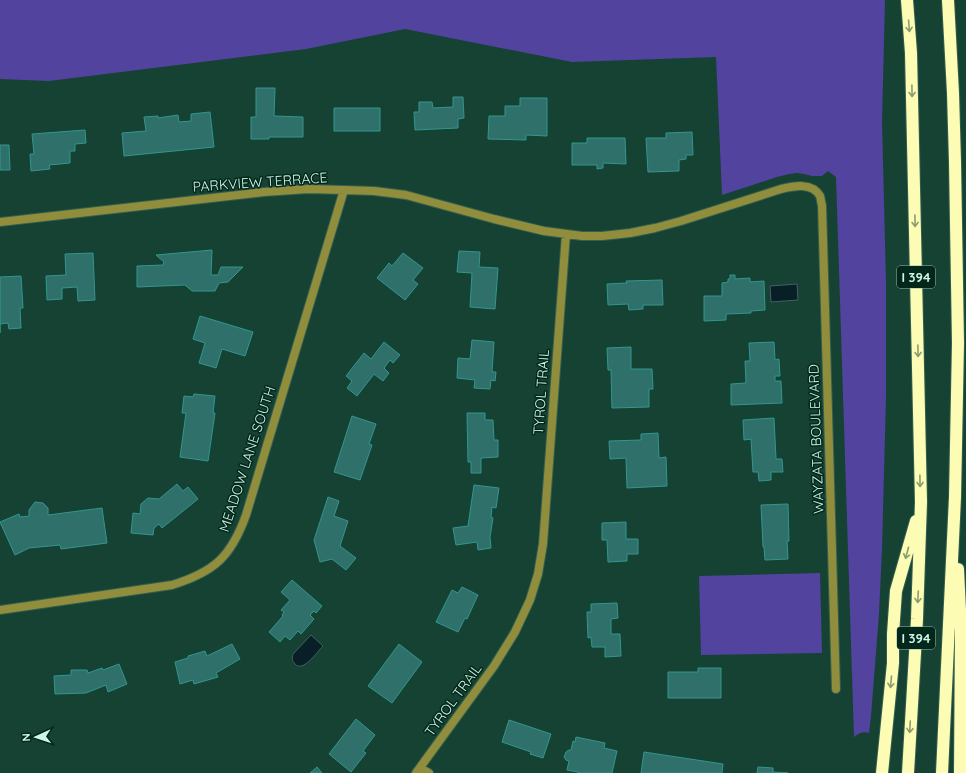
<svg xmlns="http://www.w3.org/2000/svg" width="966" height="773" font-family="Quicksand,sans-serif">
  <rect width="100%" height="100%" fill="#164233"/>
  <path fill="#52439f" d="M0 0H885L882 122 886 282V397L882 549 879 614 871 716 869 733C863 731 859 733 854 737L836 177 828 171 822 176H812L804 174 797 173 789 174 777 177 722 195 716 57 572 62 405 29 306 49 49 81 0 79Z
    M820 573 822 653 701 655 699 576Z"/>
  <path fill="#081f28" stroke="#446061" d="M797 284 798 300 771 302 770 286Z
    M311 635 323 646C317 652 303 673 295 664 292 661 292 658 293 654Z"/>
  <path fill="#2f706a" stroke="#31978f" d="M256 88H275L274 116 303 117V137H269V139H251V117H256Z
    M453 97H463L464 118 458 119V128L415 130 414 112H419V102H432L433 108 453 107Z
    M520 98H547V136L526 135V140L488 139 489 116H505V106H520Z
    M334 108H380V131H334Z
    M210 112 214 147 124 156 122 133 146 131 144 117 158 116V118L178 115 179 122 191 121V114Z
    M85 130 86 143 75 144V151H70V163L49 165 50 169 31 171 30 154H34L32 134Z
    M692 132 693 155H686V159L679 160V171L648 172 646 138H666V133Z
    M587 138H625L626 164 603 163V168L597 169V165H572V143H587Z
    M0 145H9L10 170H0Z
    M212 250 211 275H218L221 267H243L228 282 219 283 215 291H192L185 285 137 287V266L163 265 164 262 156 255Z
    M459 251 480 252 479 267 498 268 495 309 470 307 472 273 457 272Z
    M93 253 95 300 78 301 77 287 62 288V299L47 300 46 276 66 275 65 254Z
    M403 253 423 268 413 280 418 284 405 300 377 278 389 263 392 266Z
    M730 275H735V279L750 278V282L764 281 765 310 751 311V313L726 314V320L704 321V296H722V283L728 282V279H730Z
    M21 276 23 308H20L21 328 9 329 8 323 0 324V333V277Z
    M662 280 663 305H643V309L629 310 628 304 608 305 607 284 627 283 626 281Z
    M200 316 253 332 245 356 222 349 216 368 199 363 205 343 193 339Z
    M472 340 494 342 492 372H496L495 381 491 380 490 389 474 388 475 380 457 378 458 358 470 359Z
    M384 342 400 355 393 363 390 360 384 368 389 373 383 381 374 374 357 396 347 388 352 381 346 376 364 353 371 359Z
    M774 342 775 360 779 359 780 376H775V381H781L782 403 731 405V384L746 383 745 361H750L749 343Z
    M631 347V369H652L653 389H649V407L612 408 611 370H608L607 348Z
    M194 394 215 396 213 413H215L208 461 180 457 186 413H182L184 396 193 397Z
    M467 413H485V420H493L494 440H498V457L481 458V473H471V462H468Z
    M352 416 376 424 369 444 372 445 360 480 334 472Z
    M774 418 776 459H782L783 472H771V480L759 481 758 472H753L751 439 744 440 743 420Z
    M658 433 659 458 666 457 667 486 627 488 626 458 610 459 609 441 641 440V434Z
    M177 484 183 491 188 487 198 499 162 528 159 524 154 528 153 535 131 533 133 513 140 514 141 504 148 498 159 499Z
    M474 485 499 488 496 508 492 507 491 517 493 518 490 537 491 548 478 550 477 542 456 545 453 528 468 526Z
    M328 497 339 501 334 516 348 521 340 546 356 558 346 570 332 559 320 562 314 540Z
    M35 502 43 503 48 508V515L102 508 107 543 61 549 60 545 29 548 15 555 0 522 19 514 20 517 29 516V510Z
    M788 504 789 541H787L788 559 765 560 764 547H763L761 505Z
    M626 522V539H638V554H627V561L608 562 607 540H602V523Z
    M292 580 322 606 316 613 314 611 310 615 314 619 301 634 298 631 290 640 285 636 280 642 269 632 283 616 282 615 284 612 281 610 290 600 281 592Z
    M462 587 478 595 467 619 465 618 458 632 436 622 452 590 458 593Z
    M617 603 618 618 611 619V634H620L621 656 605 657V647H592L591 637 588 638 587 612H591V604Z
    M232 644 240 659 216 673 218 677 194 684 193 680 180 684 175 662 188 658V656L205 651 207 656Z
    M399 644 422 662 392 703 368 686Z
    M119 664 127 684 108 692 106 685 86 693 55 694 54 676 71 675V670H87L88 673 102 668 103 670Z
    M698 668H721V698H668V672H698Z
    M356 719 375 735 363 751 366 753 351 772 329 754Z
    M509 720 551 734 543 758 530 754 531 752 502 742Z
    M576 737 605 743 604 748 617 751 612 773H578V772L567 770 569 761 566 760 564 757 566 752 569 750H571L573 741 575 742Z
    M644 752 723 764 722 773H641Z
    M317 767 322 773H310Z
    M758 767 773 768V772L788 773H757Z"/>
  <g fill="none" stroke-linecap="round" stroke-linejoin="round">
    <defs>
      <path id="minor" d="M0 222 264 192 308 189 344 190 374 191 406 195 494 219 544 231 582 236H602L630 233 655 228 681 221 781 189C794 186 812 182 820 196 821 199 821 203 822 205L836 689
        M0 610 172 585C214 572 231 557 246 515L344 190
        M420 768 429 773
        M416 773 494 666 515 632 530 600 538 574 543 544 566 234"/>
      <path id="motorway" d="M907 0 911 53 921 502 917 619 908 773
        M958 569 961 630 960 773
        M882 773 893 663V634L896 591 916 521
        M942 773 955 497 958 343 955 162 953 93 948 0"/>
    </defs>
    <use href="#minor" stroke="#345f4f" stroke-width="10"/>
    <use href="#motorway" stroke="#345f4f" stroke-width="14"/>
    <use href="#minor" stroke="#908d3d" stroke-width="8"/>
    <use href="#motorway" stroke="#fdfcb4" stroke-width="12"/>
  </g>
  <defs><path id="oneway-shaft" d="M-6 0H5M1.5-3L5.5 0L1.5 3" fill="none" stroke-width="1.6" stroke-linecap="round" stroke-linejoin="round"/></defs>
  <g stroke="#8c9c6f">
    <use href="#oneway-shaft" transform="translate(909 26) rotate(86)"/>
    <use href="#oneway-shaft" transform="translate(912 91) rotate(89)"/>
    <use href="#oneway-shaft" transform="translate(915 221) rotate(89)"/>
    <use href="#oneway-shaft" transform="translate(918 351) rotate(89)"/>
    <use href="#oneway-shaft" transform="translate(920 481) rotate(89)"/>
    <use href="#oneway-shaft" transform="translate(907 553) rotate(105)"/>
    <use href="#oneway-shaft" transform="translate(918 597) rotate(93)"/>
    <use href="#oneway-shaft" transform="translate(891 682) rotate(95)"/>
    <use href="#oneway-shaft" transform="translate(910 727) rotate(93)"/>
  </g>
  <g text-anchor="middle" stroke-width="3" stroke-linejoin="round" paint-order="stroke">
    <g fill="#03271b" stroke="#92b8a8" stroke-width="1">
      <rect x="897" y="266" width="38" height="22" rx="3"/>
      <rect x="897" y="627" width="38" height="22" rx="3"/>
    </g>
    <g font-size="13" font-weight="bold" fill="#cff6e5">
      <text x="916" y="282">I 394</text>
      <text x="916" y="643">I 394</text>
    </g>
    <g font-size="14" fill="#cff6e5" stroke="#03271b">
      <text transform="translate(260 182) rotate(-4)" y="5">PARKVIEW TERRACE</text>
      <text transform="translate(541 392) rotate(-86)" y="5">TYROL TRAIL</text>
      <text transform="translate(816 439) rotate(-92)" y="5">WAYZATA BOULEVARD</text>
      <text transform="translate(247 459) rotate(-72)" y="5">MEADOW LANE SOUTH</text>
      <text transform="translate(453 700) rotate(-54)" y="5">TYROL TRAIL</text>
    </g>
  </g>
  <g transform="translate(36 737) rotate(267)" stroke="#03271b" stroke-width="3" paint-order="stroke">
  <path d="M0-3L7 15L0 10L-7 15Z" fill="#cff6e5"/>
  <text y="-6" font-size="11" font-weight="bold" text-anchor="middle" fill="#cff6e5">N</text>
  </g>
</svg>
